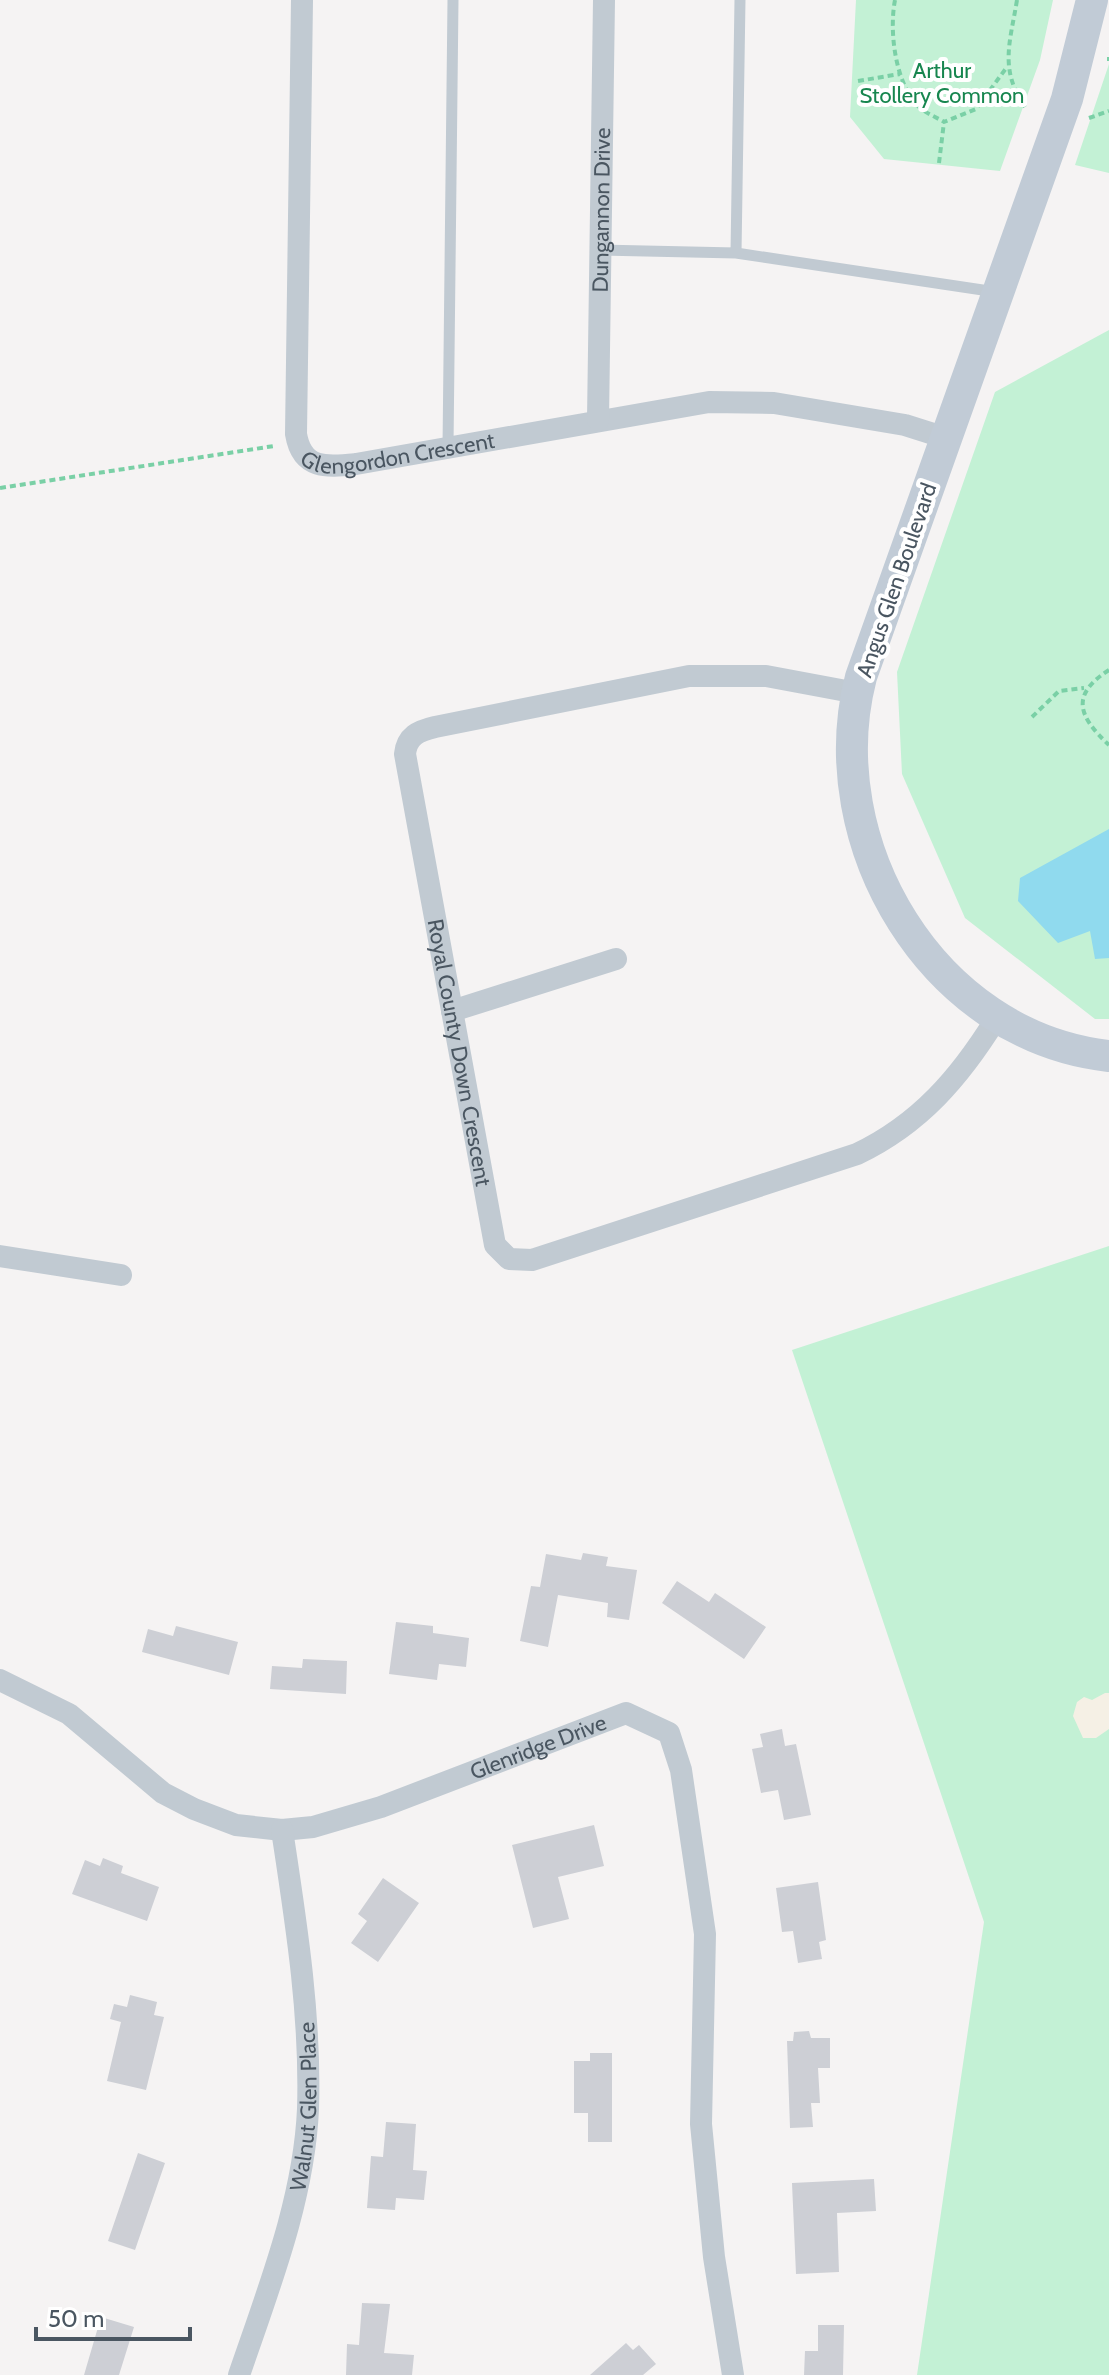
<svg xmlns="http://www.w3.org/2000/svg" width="1109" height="2375" font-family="Cabin,sans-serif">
  <rect width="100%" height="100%" fill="#f5f3f3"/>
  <path fill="#c3f1d5" d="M856 0H1053L1040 60 1000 171 884 159 850 117Z
    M1109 64V173L1075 165Z
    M1109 330V1019H1095L965 918 902 774 897 672 995 392Z
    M1109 1246V2375H917L984 1922 792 1350Z"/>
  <path fill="#f5f0e5" d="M1105 1693H1109V1729L1096 1738H1083L1073 1716 1077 1702 1084 1697 1092 1700Z"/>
  <path fill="#90daee" d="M1109 829V958L1095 959 1090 931 1058 943 1018 901 1020 878Z"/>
  <path fill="#cdcfd5" d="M583 1553 608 1557 606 1566 637 1570 629 1620 607 1617 608 1603 558 1595 548 1647 520 1641 531 1586 540 1587 546 1554 581 1560Z
    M677 1581 709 1602 715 1593 766 1627 744 1659 662 1603Z
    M396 1622 433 1626V1633L469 1638 466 1667 439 1664 437 1680 389 1674Z
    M176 1626 238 1642 229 1675 142 1652 148 1629 173 1636Z
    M303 1659 347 1661 346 1694 270 1689 272 1666 302 1668Z
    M782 1729 785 1746 796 1744 811 1815 784 1820 778 1790 761 1793 752 1749 763 1747 760 1734Z
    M594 1825 604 1866 558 1877 569 1919 533 1928 512 1845Z
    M103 1858 123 1866 121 1873 159 1887 147 1921 72 1894 85 1860 100 1866Z
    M383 1878 419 1903 378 1962 351 1943 367 1921 358 1914Z
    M818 1882 826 1940 819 1942 822 1959 798 1963 793 1931 782 1932 776 1888Z
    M130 1995 157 2002 154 2015 164 2017 146 2090 107 2081 121 2022 110 2019 114 2004 127 2007Z
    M809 2031 811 2038H830V2068H818L820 2103H811L813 2127 790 2128 787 2041H793L794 2032Z
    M590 2053H612V2142H588V2113H574V2061H590Z
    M386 2122 416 2124 413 2170 427 2171 424 2200 396 2198 395 2210 367 2208 371 2156 383 2157Z
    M138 2153 165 2163 135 2250 108 2241Z
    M874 2179 876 2211 837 2213 839 2272 796 2274 792 2183Z
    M362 2303 390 2304 384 2353 414 2355 412 2375H346L347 2344 359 2345Z
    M101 2317 134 2327 119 2375H84Z
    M818 2325H844L843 2375H804L805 2351H818Z
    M626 2343 633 2350 639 2345 656 2364 643 2375H590Z"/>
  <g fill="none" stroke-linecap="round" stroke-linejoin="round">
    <path stroke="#7ad0a6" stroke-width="4" stroke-dasharray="6 4" stroke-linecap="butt" d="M895 0C889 31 895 81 917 105 923 112 936 117 944 122L976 109 1007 67
      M1017 0C1010 43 999 69 1025 107
      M1107 59H1109
      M858 81 900 74
      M1089 118 1109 111
      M939 163 944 122
      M0 488 274 446
      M1109 670C1070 695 1078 716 1109 745
      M1032 717 1059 691 1084 688"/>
    <path stroke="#c1cad2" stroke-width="11" d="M600 250 736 253 996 292
      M736 253 740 0
      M448 447 453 0"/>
    <g stroke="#c1cad2" stroke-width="22">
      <path id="s1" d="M302 0 296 434C302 470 327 467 356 464L709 402 774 403 905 425 946 438"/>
      <path id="s2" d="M598 420 604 0"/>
      <path id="s3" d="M857 693 766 676H689L435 727C418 731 407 736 405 754L495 1245 509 1259 532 1260 857 1154C920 1124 960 1077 996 1019"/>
      <path d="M452 1011 616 959"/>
      <path d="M0 1256 121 1275"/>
      <path id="s4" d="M0 1680 69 1714 163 1793 194 1809 236 1825 282 1830 313 1827 381 1807 626 1713 669 1733 681 1770 705 1934 701 2124 714 2257 733 2375"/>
      <path id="s5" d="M239 2375C268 2290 304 2200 308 2109 311 2016 296 1922 282 1830"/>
    </g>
    <path stroke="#c1cbd6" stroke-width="32" d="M1092 0 1067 99 861 677C818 843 933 1037 1109 1056"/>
  </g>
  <g text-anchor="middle" stroke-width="8" stroke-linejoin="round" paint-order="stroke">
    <g font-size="22" fill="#17864f" stroke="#fff">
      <text x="942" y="78">Arthur<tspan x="942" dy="25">Stollery Common</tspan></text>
    </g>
    <g font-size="22" fill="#4a5661" stroke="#fff">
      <text dy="8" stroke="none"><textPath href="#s2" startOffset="210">Dungannon Drive</textPath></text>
      <text dy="8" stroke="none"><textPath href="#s1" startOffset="554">Glengordon Crescent</textPath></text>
      <text transform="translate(896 580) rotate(-71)" y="8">Angus Glen Boulevard</text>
      <text dy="8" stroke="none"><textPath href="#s3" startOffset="776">Royal County Down Crescent</textPath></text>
      <text dy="8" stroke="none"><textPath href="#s4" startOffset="596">Glenridge Drive</textPath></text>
      <text dy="8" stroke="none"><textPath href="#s5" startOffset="278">Walnut Glen Place</textPath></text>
    </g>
  </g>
  <path d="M36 2327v12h154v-12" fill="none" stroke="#4a5661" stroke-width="4"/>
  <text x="48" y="2327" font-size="24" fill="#4a5661" stroke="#ffffff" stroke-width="6" paint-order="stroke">50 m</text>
</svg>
